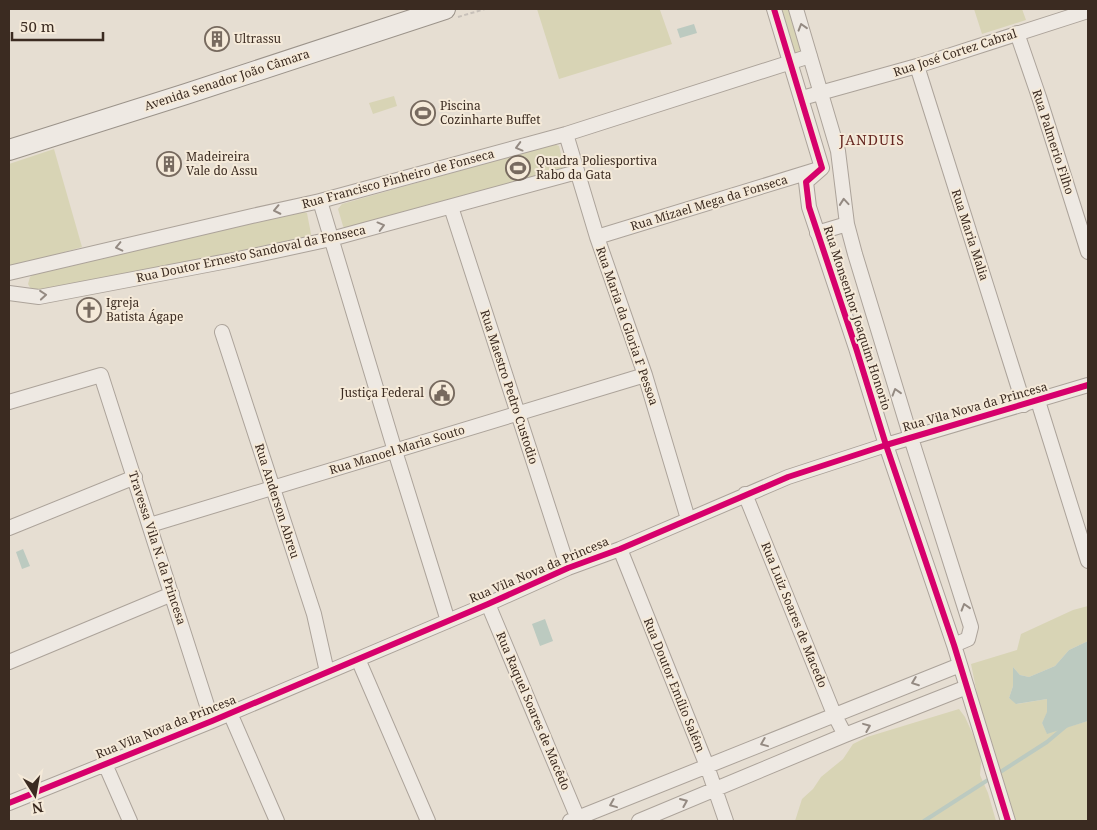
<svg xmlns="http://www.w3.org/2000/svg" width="1097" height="830" font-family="'Noto Serif',serif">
  <rect width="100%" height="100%" fill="#e6ded2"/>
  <path fill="#d8d4b5" d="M537 9H661L660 10 672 44 559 79Z
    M782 9H788L801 51 798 54 795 53Z
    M974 9H1022L1026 20 982 34Z
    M394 96 397 106 373 114 369 103Z
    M554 144 559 146 564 166 562 168 348 229H345L343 226 338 209 342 204Z
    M54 149 82 247 9 268V164Z
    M304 212 307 213 311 234 310 236 45 291C37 292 32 292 28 284L30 277 37 272Z
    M1088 606V641L1069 650 1055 666 1029 677 1020 675 1013 667V686L1009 698 1017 704 1047 699V713L1042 723 1047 733 1088 721V821H1016L977 694 971 664 1017 650 1021 634 1073 610Z
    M959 709 965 717 979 748 981 763 980 775 988 793 996 821H795L802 799 813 789 821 777 843 759 853 744 867 737Z"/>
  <path fill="#bccac0" d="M694 24 697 33 680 38 677 29Z
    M424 107 430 123 421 126 414 118Z
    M23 549 30 566 22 569 16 552Z
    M545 619 553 641 540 646 532 624Z
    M1088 641V721L1047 734 1042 723 1047 712V699L1016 704 1009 698 1013 686V667L1020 675 1029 677 1055 666 1069 650Z"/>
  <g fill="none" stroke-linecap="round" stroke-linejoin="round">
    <path stroke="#bccac0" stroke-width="4" d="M924 821 1047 742 1066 726"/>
    <defs>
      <path id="street" d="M774 9 822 168 806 182 809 207 856 348 886 445 954 645 1008 821
        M796 9 838 151 847 224 855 254 911 438 971 627 968 639 954 645
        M1017 33 1039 97 1088 252
        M917 66 1024 405
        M802 98 917 66 1088 11
        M566 134 597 237 645 375 688 519
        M320 201 395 451 448 621
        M451 207 568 568
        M817 233 847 224
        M597 237 819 169
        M9 273 252 216 320 201 566 134 810 56
        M9 293 39 297 238 259 331 239 577 172
        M222 332 314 614 327 672
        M1038 401 1088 561
        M9 402 101 375 212 721
        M745 494 834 714 845 735
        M150 525 645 375
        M9 528 135 477
        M620 549 707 766 726 821
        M488 604 579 821
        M358 659 428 821
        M9 662 172 594
        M230 713 277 821
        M105 764 130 821
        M9 803 212 721 488 604 568 568 620 549 788 477 886 445 1088 385
        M570 821 960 665
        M639 821 845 735 967 687"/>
      <path id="secondary" d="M9 150 186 94 445 9"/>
    </defs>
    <use href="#street" stroke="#aca39a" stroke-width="16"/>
    <use href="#secondary" stroke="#9b938a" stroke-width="22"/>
    <path stroke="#c7c0b9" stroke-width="2" stroke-dasharray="4 2.5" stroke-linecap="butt" d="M458 17 485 9"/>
    <use href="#street" stroke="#eee9e3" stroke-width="14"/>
    <use href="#secondary" stroke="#eee9e3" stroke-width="20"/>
    <defs>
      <path id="cycleway" d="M774 9 822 168 806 182 809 207 856 348 886 445 954 645 1008 821
        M9 803 212 721 488 604 568 568 620 549 788 477 886 445 1088 385"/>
    </defs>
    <use href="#cycleway" stroke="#f5ead9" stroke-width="9"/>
    <use href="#cycleway" stroke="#d6006c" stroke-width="6"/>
  </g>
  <defs><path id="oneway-chevron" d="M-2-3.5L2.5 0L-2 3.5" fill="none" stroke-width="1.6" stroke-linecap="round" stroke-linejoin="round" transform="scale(1.25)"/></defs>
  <g stroke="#948a82">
    <use href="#oneway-chevron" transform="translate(802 27) rotate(-107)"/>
    <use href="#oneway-chevron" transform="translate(519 147) rotate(165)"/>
    <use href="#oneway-chevron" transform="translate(844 202) rotate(-95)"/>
    <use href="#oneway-chevron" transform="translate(277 210) rotate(168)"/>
    <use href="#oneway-chevron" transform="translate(381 226) rotate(-15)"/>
    <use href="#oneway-chevron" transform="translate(119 247) rotate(167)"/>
    <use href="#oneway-chevron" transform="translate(43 295) rotate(-5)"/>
    <use href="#oneway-chevron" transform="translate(896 392) rotate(-107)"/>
    <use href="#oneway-chevron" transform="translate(965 607) rotate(-107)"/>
    <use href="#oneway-chevron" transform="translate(915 682) rotate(159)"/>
    <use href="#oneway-chevron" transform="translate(867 727) rotate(-22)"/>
    <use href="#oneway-chevron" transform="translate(764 743) rotate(158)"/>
    <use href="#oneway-chevron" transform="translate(684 802) rotate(-23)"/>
    <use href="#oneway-chevron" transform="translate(613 804) rotate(158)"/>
  </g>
  <defs>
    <symbol id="building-ring" viewBox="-11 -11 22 22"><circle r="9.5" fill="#f5ead9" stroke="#776a5f" stroke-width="1.5"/><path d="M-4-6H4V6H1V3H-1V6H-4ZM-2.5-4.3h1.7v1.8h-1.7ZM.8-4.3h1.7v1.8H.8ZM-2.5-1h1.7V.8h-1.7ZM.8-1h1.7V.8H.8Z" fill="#776a5f"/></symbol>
    <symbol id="stadium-ring" viewBox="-11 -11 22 22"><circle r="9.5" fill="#f5ead9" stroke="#776a5f" stroke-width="1.5"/><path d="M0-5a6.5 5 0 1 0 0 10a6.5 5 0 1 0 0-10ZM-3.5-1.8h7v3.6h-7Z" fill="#776a5f"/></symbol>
    <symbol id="church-ring" viewBox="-11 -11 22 22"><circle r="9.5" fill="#f5ead9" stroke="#776a5f" stroke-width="1.5"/><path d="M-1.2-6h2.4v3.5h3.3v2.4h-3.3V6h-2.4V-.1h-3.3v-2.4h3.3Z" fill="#776a5f"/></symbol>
    <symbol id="civic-ring" viewBox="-11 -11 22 22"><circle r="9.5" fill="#f5ead9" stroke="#776a5f" stroke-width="1.5"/><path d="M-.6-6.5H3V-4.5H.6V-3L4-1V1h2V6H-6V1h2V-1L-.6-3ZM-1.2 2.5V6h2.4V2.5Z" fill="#776a5f"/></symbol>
  </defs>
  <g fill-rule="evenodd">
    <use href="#building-ring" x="203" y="25" width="28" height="28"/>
    <use href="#stadium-ring" x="409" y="99" width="28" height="28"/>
    <use href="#building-ring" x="155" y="150" width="28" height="28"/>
    <use href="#stadium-ring" x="504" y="154" width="28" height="28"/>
    <use href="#church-ring" x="75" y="296" width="28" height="28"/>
    <use href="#civic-ring" x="428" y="379" width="28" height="28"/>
  </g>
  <g text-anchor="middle" stroke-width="4" stroke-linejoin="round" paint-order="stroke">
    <g font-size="12" fill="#3b2b21" stroke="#f5ead9" text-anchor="start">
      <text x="234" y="43">Ultrassu</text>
      <text x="440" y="110">Piscina<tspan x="440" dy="14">Cozinharte Buffet</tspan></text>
      <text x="186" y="161">Madeireira<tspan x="186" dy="14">Vale do Assu</tspan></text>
      <text x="536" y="165">Quadra Poliesportiva<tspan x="536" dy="14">Rabo da Gata</tspan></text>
      <text x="106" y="307">Igreja<tspan x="106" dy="14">Batista Ágape</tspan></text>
      <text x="424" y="397" text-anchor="end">Justiça Federal</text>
    </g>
    <g font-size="12" fill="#3b2b21" stroke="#f5ead9">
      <text transform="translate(955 53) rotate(-18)" y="4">Rua José Cortez Cabral</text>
      <text transform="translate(227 80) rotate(-18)" y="4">Avenida Senador João Câmara</text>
      <text transform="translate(1053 142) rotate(72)" y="4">Rua Palmerio Filho</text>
      <text transform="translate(398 179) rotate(-15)" y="4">Rua Francisco Pinheiro de Fonseca</text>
      <text transform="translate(709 203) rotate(-17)" y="4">Rua Mizael Mega da Fonseca</text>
      <text transform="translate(970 235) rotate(72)" y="4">Rua Maria Malia</text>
      <text transform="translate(251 254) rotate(-12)" y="4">Rua Doutor Ernesto Sandoval da Fonseca</text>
      <text transform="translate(857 318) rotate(72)" y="4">Rua Monsenhor Joaquim Honorio</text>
      <text transform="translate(627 326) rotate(71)" y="4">Rua Maria da Gloria F Pessoa</text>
      <text transform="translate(509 387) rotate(72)" y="4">Rua Maestro Pedro Custodio</text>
      <text transform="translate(975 407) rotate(-16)" y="4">Rua Vila Nova da Princesa</text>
      <text transform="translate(397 450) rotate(-17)" y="4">Rua Manoel Maria Souto</text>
      <text transform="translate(277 501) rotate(72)" y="4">Rua Anderson Abreu</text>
      <text transform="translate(157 548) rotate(72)" y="4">Travessa Vila N. da Princesa</text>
      <text transform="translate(539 570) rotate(-23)" y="4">Rua Vila Nova da Princesa</text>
      <text transform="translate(794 615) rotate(68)" y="4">Rua Luiz Soares de Macedo</text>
      <text transform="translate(674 685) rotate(68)" y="4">Rua Doutor Emílio Salém</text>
      <text transform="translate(533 711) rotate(67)" y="4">Rua Raquel Soares de Macêdo</text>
      <text transform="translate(166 727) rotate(-22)" y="4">Rua Vila Nova da Princesa</text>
    </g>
    <g font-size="14" letter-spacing="1" fill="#662822" stroke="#f5ead9">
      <text x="872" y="145">JANDUIS</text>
    </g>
  </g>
  <rect width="1097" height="830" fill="none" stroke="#3b2b21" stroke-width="20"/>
  <g transform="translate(35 795) rotate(169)" stroke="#f5ead9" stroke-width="4" paint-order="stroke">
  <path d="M0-4L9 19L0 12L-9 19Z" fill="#3b2b21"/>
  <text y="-8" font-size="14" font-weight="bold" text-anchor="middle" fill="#3b2b21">N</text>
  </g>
  <path d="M12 32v8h91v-8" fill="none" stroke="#3b2b21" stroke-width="2.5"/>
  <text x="20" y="32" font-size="15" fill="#3b2b21" stroke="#f5ead9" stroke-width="4" paint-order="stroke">50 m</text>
</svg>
